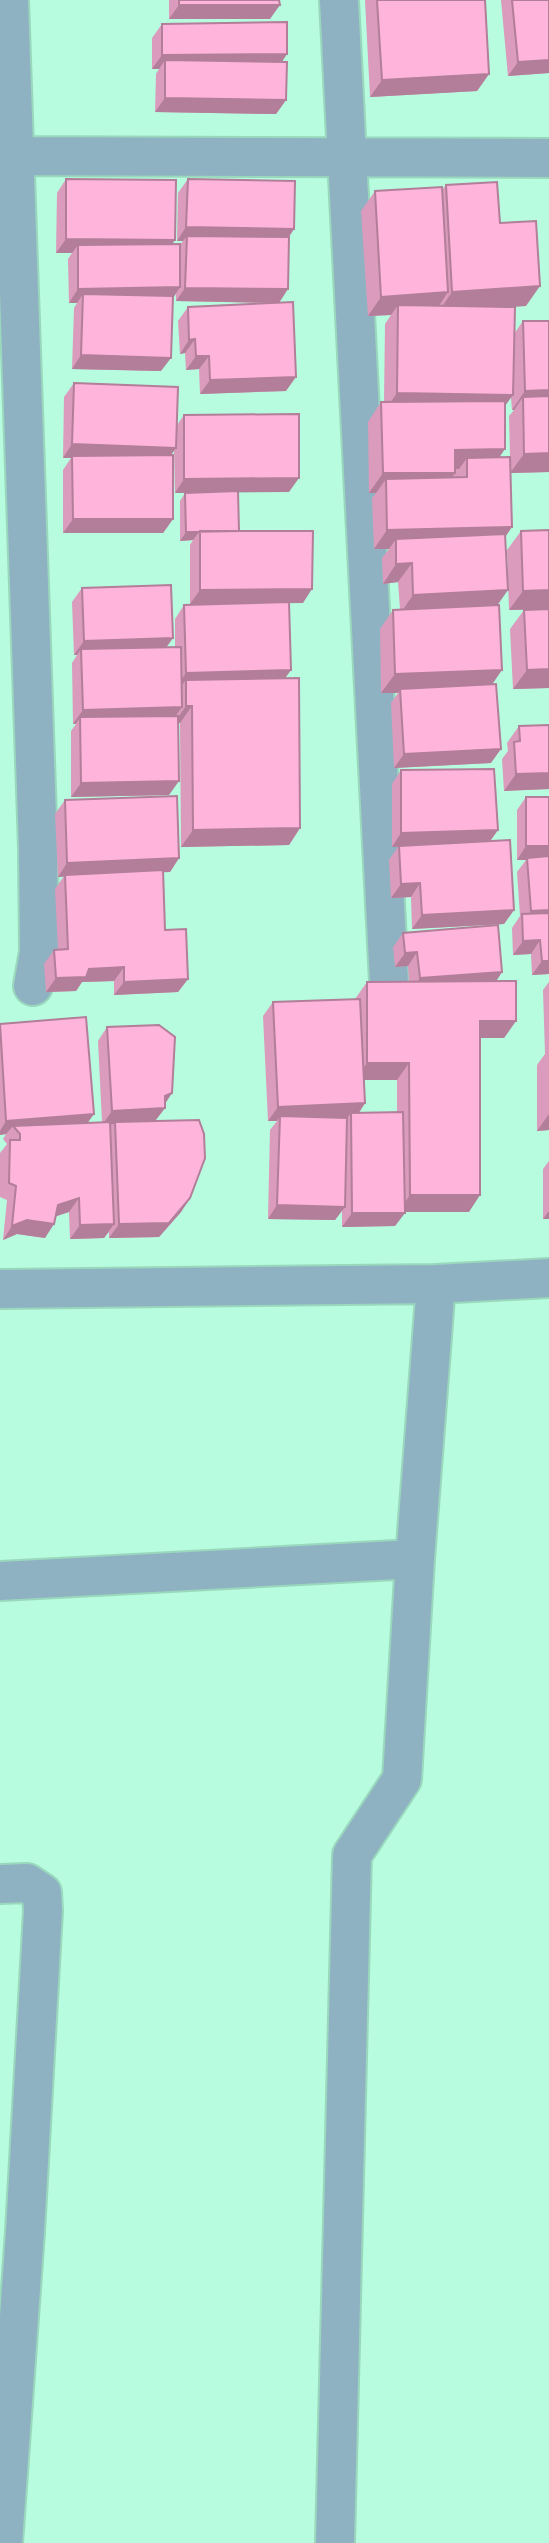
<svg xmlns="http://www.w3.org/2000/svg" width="549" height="2543" font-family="'Archivo Narrow',sans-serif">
  <rect width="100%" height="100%" fill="#b7fcdf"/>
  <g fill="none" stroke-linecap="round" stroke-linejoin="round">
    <defs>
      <path id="minor" d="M9 0 38 848 39 952 33 986
        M339 0 389 982
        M0 156 549 158
        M436 1284 549 1278
        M0 1289 436 1284 415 1559 402 1779 352 1855 335 2543
        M0 1581 415 1559
        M0 1884 27 1883 42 1893 43 1911 25 2232 3 2543"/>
    </defs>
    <use href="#minor" stroke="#9ad8be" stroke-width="42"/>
    <use href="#minor" stroke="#8fb2c2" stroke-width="38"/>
  </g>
  <path fill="#da9bbc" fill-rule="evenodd" d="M169 0H279L270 19H169Z
    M365 0H485L489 74 477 91 370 97Z
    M501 0H549V73L508 76Z
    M162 24 282 62 286 100 276 114 155 112 156 74 159 69H152V38Z
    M66 179 172 244 180 245 183 241H177L178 193 188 179 294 229 288 237 279 303 286 391 200 394 199 369 186 370 185 353 180 354 178 321 188 307 274 303 176 301V294L173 298 161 371 72 369 74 308 77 303H69L68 259 72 253H56L57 193Z
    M446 185 500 223 526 306 509 307 514 334 523 321 549 472 511 473 512 527 505 536 497 605 492 685 491 763 394 768 391 703 398 693H381L380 629 393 610 400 609 398 582 383 584 382 558 389 549H374L372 498 376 493H369L368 422 381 402H384L385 324 391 315 368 316 361 211 375 191 442 190ZM511 397 512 410H514L509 416 510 457H499L505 406Z
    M74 383 177 425 184 415 289 492H238L239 531 303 603H289L285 678 300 828 289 845 181 847 180 723H178L169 795 71 797V731L76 724H73L72 663 77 655H74L72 602 82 588 173 638 166 647H175V619L184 605 232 604H190V545L193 540 180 541V501L185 493H175L174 450 171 455 173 519 163 533H63V470L71 458H63L64 397Z
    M521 531 549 609 509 610 507 550Z
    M549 609V688L513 689 510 629 524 610Z
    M519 726 549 789 504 791 502 759 508 751 507 743Z
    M401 770 498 830 490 841 514 910 504 924 412 929 411 897 391 898 389 860 398 847H392V784Z
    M526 797H549V974L532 975 531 954 513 955 512 928 520 916 517 872 526 860H517V810Z
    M65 800 179 858 170 872H163L165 930 188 979 178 992 114 995V981L82 982 76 991 46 992 44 964 54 950 58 949 55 889 64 876 58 877 55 814Z
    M403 933 502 972 496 981 516 1021 504 1038H480L469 1212H405L395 1226 342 1227V1210L335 1220 268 1219 270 1130 277 1121H268L263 1016 273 1002 355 999 367 982H409L408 966 395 967 393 947ZM364 1080H397V1112L359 1113 365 1103Z
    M549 982V1130L537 1131V1065L545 1054 543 990Z
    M0 1024 88 1123 102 1122 98 1041 107 1027 165 1104V1108L155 1121 190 1198 181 1212 159 1237 109 1238V1232L104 1238 70 1239 69 1212 56 1216 45 1238 17 1234 3 1240 7 1200 0 1197V1153L7 1144 3 1139 6 1134 0 1135Z
    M549 1161V1219H543V1169Z"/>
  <path fill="#b27e99" d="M179 5H280L270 19H169Z
    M287 54 278 68 165 60 159 69H152L162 55Z
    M549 60V73L508 76 518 62Z
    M489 74 477 91 370 97 382 80Z
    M165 98 286 100 276 114 155 112Z
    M186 227 294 229 285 243 187 236 183 241H177Z
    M66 239 175 240 166 254 78 245 72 253H56Z
    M540 286 526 306 439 311 452 292Z
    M180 287 171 301 83 294 77 303H69L78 289Z
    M185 288 288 289 279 303 176 301Z
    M448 292 435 312 398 305 391 315 368 316 381 297Z
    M195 339 185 353 180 354 189 340Z
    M81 355 171 358 161 371 72 369Z
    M196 356H209L199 369 186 370Z
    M296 377 286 391 200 394 210 380Z
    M549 390V409L523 397 514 410H512L525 391Z
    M397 393 513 395 499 414 383 413Z
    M72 444 176 448 166 462 72 456 71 458H63Z
    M505 449 492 468 467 458 459 469H442L455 450Z
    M549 453V472L510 473 524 454Z
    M383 473H455L442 493 386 479 376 493H369Z
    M299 478 289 492 175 493 184 479Z
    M73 519H173L163 533H63Z
    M512 527 499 546 396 539 389 549H374L387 530Z
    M186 532H199L193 540 180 541Z
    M412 563 398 582 383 584 396 564Z
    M312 589 303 603 190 604 200 590Z
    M508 590 494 610 400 614 413 595Z
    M549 590V609L509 610 523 591Z
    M173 638 163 652 81 649 77 655H74L84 641Z
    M549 669V688L513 689 527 670Z
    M291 670 281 684 186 680 181 686 176 687 186 673Z
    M502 670 489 689H400L398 693H381L395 674Z
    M186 706H192L180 723H174Z
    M182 707 172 721 80 717 76 724H73L83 710Z
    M501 749 491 763 394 768 404 754Z
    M549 773V789L504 791 516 774Z
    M179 781 169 795 71 797 81 783Z
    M300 828 289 845 181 847 193 830Z
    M498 830 488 844 392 847 401 833Z
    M526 846H549V860L527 858 526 860H517Z
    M179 858 170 872 58 877 67 863Z
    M420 883 411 897 391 898 401 884Z
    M514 910 504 924 412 929 422 915Z
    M549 910V923H522L531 911Z
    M540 940 531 954 513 955 523 941Z
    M417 952 408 966 395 967 405 953Z
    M542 961H549V974L532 975Z
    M124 967 114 981 82 982 76 991 46 992 56 978 89 969Z
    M502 972 493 986 410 992 420 978Z
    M188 979 178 992 114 995 124 982Z
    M480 1021H516L504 1038H468Z
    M367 1063H409L397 1080H355Z
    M172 1093 163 1107 165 1108 155 1121 115 1122 114 1124 102 1125 112 1111Z
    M365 1103 356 1117 351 1113 348 1117 280 1120V1116L277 1121H268L278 1107Z
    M94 1114 84 1128 13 1126 6 1134 0 1135V1131L6 1121Z
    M549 1114V1130L537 1131Z
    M410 1195H480L469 1212H398Z
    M79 1198 69 1212 48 1219 58 1205Z
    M190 1198 181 1212 159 1237 109 1238 119 1224Z
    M277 1205 345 1207 335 1220 268 1219Z
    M549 1211V1219H543Z
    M352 1213H405L395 1226 342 1227Z
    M27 1220 54 1224 45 1238 17 1234 3 1240 12 1226Z
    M114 1224 104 1238 70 1239 80 1225Z"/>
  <path fill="#feb4db" stroke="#b27e99" stroke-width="2" d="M179 0H279L280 5H179Z
    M377 0H485L489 74 382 80Z
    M512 0H549V60L518 62Z
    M287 22V54L162 55V24Z
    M165 60 287 62 286 100 165 98Z
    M66 179 176 180 175 240 66 239Z
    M188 179 295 181 294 229 186 227Z
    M497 182 500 223 536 221 540 286 452 292 446 185Z
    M442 187 448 292 381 297 375 191Z
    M187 236 289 237 288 289 185 288Z
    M180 244V287L78 289V245Z
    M83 294 173 296 171 358 81 355Z
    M293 302 296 377 210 380 209 356H196L195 339 189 340 188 307Z
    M398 305 515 307 513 395 397 393Z
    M523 321H549V390L525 391Z
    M74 383 178 387 176 448 72 444Z
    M549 396V453L524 454 523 397Z
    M505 401V449L455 450V473H383L381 402Z
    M299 414V478L184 479V415Z
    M173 455V519H73L72 456Z
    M510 457 512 527 387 530 386 479 467 477V458Z
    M238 491 239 531 186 532 185 493Z
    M549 530V590L523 591 521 531Z
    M200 531H313L312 589 200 590Z
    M505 534 508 590 413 595 412 563 396 564V539Z
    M171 585 173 638 84 641 82 588Z
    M289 602 291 670 186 673 184 605Z
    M499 605 502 670 395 674 393 610Z
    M549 609V669L527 670 524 610Z
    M181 647 182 707 83 710 81 649Z
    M299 678 300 828 193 830 192 706H186V680Z
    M496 684 501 749 404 754 400 689Z
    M178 716 179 781 81 783 80 717Z
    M549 725V773L516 774 514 742 520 741 519 726Z
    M494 769 498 830 401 833V770Z
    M177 796 179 858 67 863 65 800Z
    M526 797H549V846H526Z
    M510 840 514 910 422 915 420 883 401 884 399 846Z
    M549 856V910L531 911 527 858Z
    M163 870 165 930 186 929 188 979 124 982V967L89 969 86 977 56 978 54 950 68 949 65 875Z
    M549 913V961H542L540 940 523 941 522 914Z
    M498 925 502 972 420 978 417 952 405 953 403 933Z
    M516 981V1021H480V1195H410L409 1063H367V982Z
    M360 999 365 1103 278 1107 273 1002Z
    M86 1017 94 1114 6 1121 0 1024Z
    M159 1025 175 1037 172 1093 165 1096V1108L112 1111 107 1027Z
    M403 1112 405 1213H352L351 1113Z
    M280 1116 347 1118 345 1207 277 1205Z
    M199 1120 204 1134 205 1158 190 1198 169 1223 119 1224 115 1122Z
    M110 1122 114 1224 80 1225 79 1198 58 1205 54 1224 27 1220 12 1226 16 1186 9 1183 10 1140H20V1134L13 1126Z"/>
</svg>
